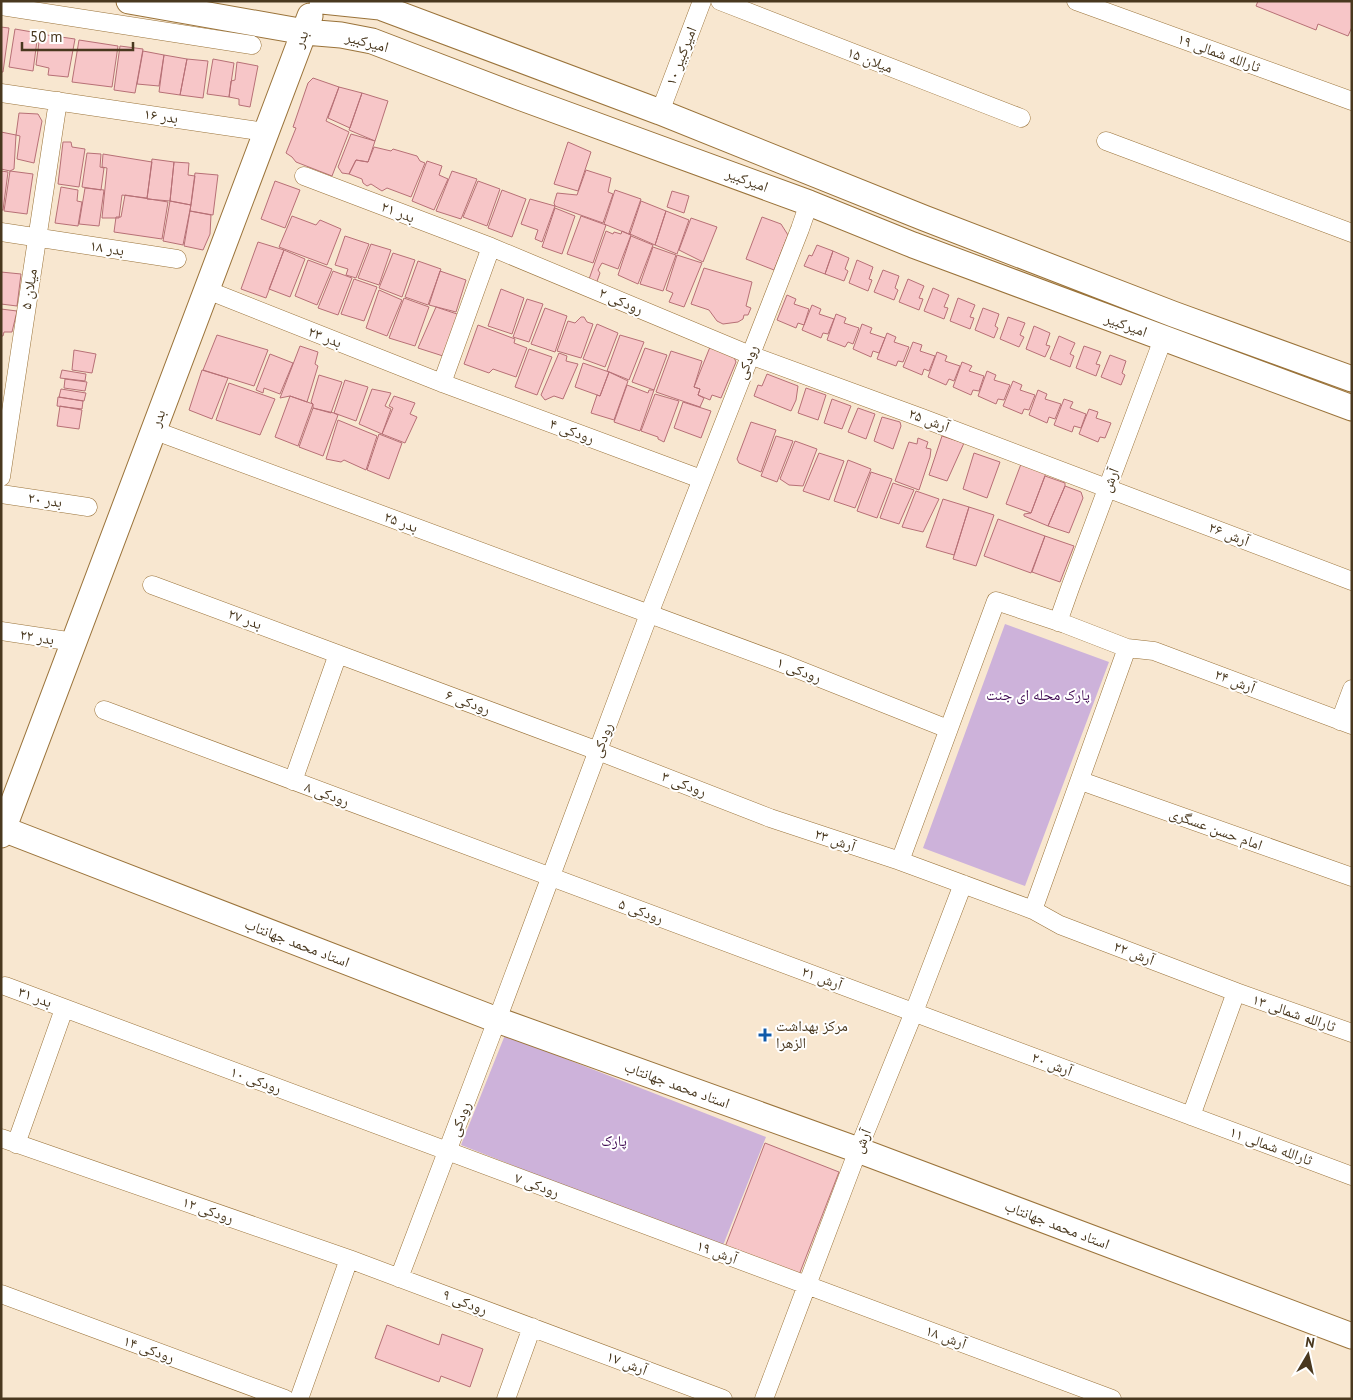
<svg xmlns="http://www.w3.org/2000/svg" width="1353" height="1400" font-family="'PT Sans','Noto Naskh Arabic',sans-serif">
  <rect width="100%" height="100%" fill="#f8e7d0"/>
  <path fill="#cdb2da" d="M1005 624 1109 662 1025 886 923 848Z
    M505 1035 766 1137 722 1248 461 1145Z"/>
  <path fill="#f7c6c8" stroke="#b77076" d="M1258 1H1352V27L1348 36 1318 24 1316 30 1256 6Z
    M1 27 9 28 3 72H1Z
    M15 29 38 33 33 71 9 67Z
    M40 34 75 39 68 77 48 75 49 68 36 65Z
    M79 40 118 46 112 87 72 82Z
    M120 46 143 49 135 93 114 90Z
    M143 51 164 55 159 86 137 84Z
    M164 55 187 59 180 95 159 92Z
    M187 59 208 61 203 98 180 95Z
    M213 59 234 63 229 97 207 94Z
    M237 62 258 66 250 107 239 105V99L229 97 231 81 235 80Z
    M313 78 339 87 326 121 349 132 332 176 296 162 292 157 286 153 296 128 293 127 308 83Z
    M339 87 362 93 350 128 328 118Z
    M362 93 388 101 375 141 349 130Z
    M19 113 38 114 42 121 34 163 17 159 20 136 16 135Z
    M1 132 16 135 14 169 10 171 1 169Z
    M351 134 375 141 368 162 356 160 349 174 342 173 338 167Z
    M63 142H71L72 147 85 149 79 187 58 184Z
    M568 142 591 152 578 191 554 184Z
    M374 147 391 151 393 149 417 156 420 161 425 163 411 197 387 188 382 191 371 184 367 186 363 183 362 179 349 174 356 160 368 162Z
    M87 153 101 154 100 167 104 168 101 190 82 187Z
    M103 154 152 162 147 198 122 195 119 218H102L107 168 102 167Z
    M152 159 174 162 170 201 147 199Z
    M427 161 442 166 439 175 448 179 434 210 412 201Z
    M174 162 189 163 188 175 195 176 191 205 170 201Z
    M586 170 611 178 608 192 613 194 603 223 555 206 554 203 557 193 577 195Z
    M1 171 8 172 3 210H1Z
    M10 171 33 174 27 214 4 211Z
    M452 171 477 179 461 219 436 211Z
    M195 173 218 175 213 215 190 211Z
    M275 181 300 190 285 228 261 219Z
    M478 181 500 189 487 226 463 217Z
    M61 187 78 190 77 201 82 202 78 226 55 223Z
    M85 188 104 190 99 226 79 224Z
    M502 190 526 199 512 237 488 228Z
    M615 190 641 199 629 233 631 235 604 224Z
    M672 191 689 196 684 213 667 207Z
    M125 195 168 202 162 239 114 232 116 217H121Z
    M530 199 555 206 542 242 535 239 538 230 521 224Z
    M170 201 191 205 183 245 163 241Z
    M641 201 666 211 655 245 630 234Z
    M555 208 575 216 562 254 542 247Z
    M190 211 211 215 210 234 203 250 184 246Z
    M666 211 689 220 677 254 655 245Z
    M292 216 316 225 320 220 341 229 327 265 279 247Z
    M581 216 606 225 593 263 567 254Z
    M762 217 781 224 788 235 774 270 746 259Z
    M691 218 717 227 703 262 679 250Z
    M606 231 613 234 614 232 621 234 622 231 631 235 618 269 602 263 598 270 600 273 596 284 588 282Z
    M345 236 369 244 356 278 346 275 348 269 335 265Z
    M631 236 653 245 638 284 618 275Z
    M258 242 284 250 266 298 241 289Z
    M371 244 391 250 379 285 358 278Z
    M817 245 833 251 825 274 804 266 809 255 812 256Z
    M653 247 676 255 663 291 640 284Z
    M284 250 305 259 290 297 269 289Z
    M833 251 849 258 845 269 848 271 844 281 825 274Z
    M393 253 415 260 402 297 379 288Z
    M677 255 702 263 684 307 669 302 673 293 666 290Z
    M308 260 332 269 317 305 295 296Z
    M857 260 873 267 869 279 872 280 868 291 849 283Z
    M418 261 441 269 428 305 405 297Z
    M704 268 752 282 746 306 751 308 748 315H744L743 319 738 322 723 324 717 321 709 310 691 304Z
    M883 270 899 276 895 288 898 290 894 300 874 292Z
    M333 271 352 278 338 315 318 308Z
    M440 271 466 280 456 312 429 305Z
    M1 272 21 274 17 306 1 304Z
    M354 279 377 287 364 321 341 314Z
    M908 279 924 286 919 298 923 299 919 310 899 302Z
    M933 288 949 295 944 307 948 308 944 319 924 311Z
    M501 289 524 298 512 334 488 326Z
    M379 290 402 300 387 336 366 328Z
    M787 295 796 299 794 304 809 309 804 325 798 323 796 328 777 320Z
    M404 298 429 307 415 346 389 338Z
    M958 298 975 305 970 317 974 318 970 329 950 321Z
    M527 299 543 304 529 342 513 337Z
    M812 305 821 309 819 314 834 319 828 334 823 333 821 338 802 330Z
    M436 307 460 315 443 356 418 348Z
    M545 308 567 316 555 352 531 344Z
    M983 308 999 314 995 326 998 328 994 338 975 330Z
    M1 309 17 311 12 332H4L3 336H1Z
    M836 314 846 318 844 323 859 328 853 344 848 342 845 347 827 340Z
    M581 317H584L587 322 593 324 581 358 557 351 568 321 575 323Z
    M1008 317 1025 323 1020 335 1024 337 1019 347 1000 339Z
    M597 324 618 333 605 367 583 359Z
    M862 324 872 328 870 333 885 338 879 353 873 351 871 357 853 349Z
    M478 325 515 339 514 343 527 348 516 377 493 369 489 373 464 364Z
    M1034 326 1050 333 1046 345 1050 346 1045 357 1026 349Z
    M887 333 896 337 894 342 909 347 903 362 898 361 896 366 877 359Z
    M217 335 268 350 254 386 203 370Z
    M620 335 644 342 629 380 607 371Z
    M1059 336 1075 343 1070 354 1074 356 1070 367 1050 359Z
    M913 342 922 345 920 351 935 356 929 371 924 369 922 375 903 367Z
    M300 346 318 352 315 364 318 366 307 402 290 396 280 398Z
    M1084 346 1101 352 1096 364 1100 365 1096 376 1076 368Z
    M710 347 733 355 736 362 721 398 712 395 710 400 698 395 700 389 694 387Z
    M645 348 667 355 654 390 632 382Z
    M529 349 552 357 537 395 515 387Z
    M74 350 96 354 92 373 72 370Z
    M671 351 702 361 694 387 700 389 698 395 704 398 700 407 656 392Z
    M937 352 947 356 945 361 960 366 954 381 949 379 946 385 928 377Z
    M559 353 567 356 566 361 578 364 563 399 554 396 545 400 541 395Z
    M270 354 293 363 280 394 264 388 263 393 256 390Z
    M1110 355 1126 361 1122 373 1125 375 1121 385 1101 377Z
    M962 362 972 366 969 371 984 376 979 391 973 390 971 395 953 387Z
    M583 363 609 372 600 396 575 387Z
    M62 370 86 374 85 381 60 378Z
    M202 370 228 378 212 419 189 410Z
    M987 371 996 375 994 380 1010 385 1004 400 998 399 996 404 978 396Z
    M609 372 628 381 614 420 591 413 597 395 600 396Z
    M767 374 798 386 796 400 791 411 754 396 758 385 762 386Z
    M319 375 342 382 331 413 313 408V404L311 402Z
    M65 379 87 382 85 391 64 388Z
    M345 380 368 387 356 421 334 413Z
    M1013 381 1022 385 1020 390 1035 395 1029 410 1024 409 1022 414 1003 406Z
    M229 383 275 399 260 435 216 420Z
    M627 385 648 393 649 390H654L640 431 614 422Z
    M806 388 826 395 818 420 798 413Z
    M61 389 86 393 84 401 59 397Z
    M372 389 391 393 385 406 391 409 382 434 359 424Z
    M1038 390 1047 394 1045 399 1061 404 1055 419 1049 417 1047 423 1029 415Z
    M655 394 679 401 664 442 658 439V437L641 431Z
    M290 396 313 404 298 446 275 437Z
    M394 396 415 403 410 414 417 417 405 443 382 434 393 408 389 406Z
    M58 397 83 401 82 409 57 406Z
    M832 399 851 406 842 429 824 423Z
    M1064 399 1073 402 1070 408 1086 414 1081 428 1074 426 1072 432 1054 425Z
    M683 402 711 411 701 438 674 428Z
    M60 406 82 410 79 429 57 426Z
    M313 408 334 413 338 415 323 456 299 447Z
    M858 408 875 414 866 439 848 432Z
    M1089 409 1098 412 1096 418 1111 423 1105 438 1100 437 1098 442 1079 434Z
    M882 417 900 422 901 426 893 449 874 441Z
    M338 420 377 436 366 470 344 460 341 462 326 459Z
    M751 422 776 430 761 472 739 463 737 459Z
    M379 434 402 443 389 479 367 470Z
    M776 436 793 441 777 482 761 476Z
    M942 436 964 443 947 481 929 475Z
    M918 438 928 442 926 448 931 449 930 457 919 490 895 481 909 442 917 444Z
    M795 441 817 449 803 486 789 485 780 479Z
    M819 453 844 461 829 500 803 491Z
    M974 453 1000 462 987 498 963 489Z
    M848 460 871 469 855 508 834 501Z
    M1021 464 1046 473 1031 513 1006 504Z
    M871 472 892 479 877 518 857 511Z
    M1045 476 1065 483V486L1048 526 1024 516V514L1031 513Z
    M893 483 914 490 899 524 880 518Z
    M1065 486 1081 492 1083 498 1069 533 1048 526Z
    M916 491 939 499 923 532 902 527Z
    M943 499 969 507 954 555 926 547Z
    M969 507 994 515 976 566 953 559Z
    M998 519 1045 536 1031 573 984 556Z
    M1045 536 1074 546 1060 582 1032 572Z
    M765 1143 839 1172 799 1275 725 1247Z
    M387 1325 439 1345 442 1334 483 1349 470 1387 441 1376 439 1382 375 1358Z"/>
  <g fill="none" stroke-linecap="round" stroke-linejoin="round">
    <defs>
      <path id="street" d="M720 1 1021 118
        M1076 1 1352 101
        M1 6 252 45
        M1 93 265 132
        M660 112 702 1
        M1106 141 1352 233
        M304 176 491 247 750 355 922 418 1352 581
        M1 232 177 259
        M207 290 442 383 701 479
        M442 383 491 247
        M153 430 787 665 948 729
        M1 477 58 101
        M1 494 88 507
        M152 585 598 751 770 818 900 861
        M996 601 1065 624 1127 648 1033 910 900 861Z
        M1058 622 1070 588 1163 339
        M1 631 74 642
        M1127 648 1154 651 1352 725
        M104 710 1352 1176
        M1340 721 1352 689
        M293 781 338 654
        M1081 781 1352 877
        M1033 910 1060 925 1236 992 1352 1033
        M5 986 1112 1399
        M1191 1116 1236 992
        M1 1138 349 1259 723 1399
        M16 1144 64 1009
        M399 1278 497 1020 649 614 800 229 809 203
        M1 1294 285 1399
        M299 1399 349 1259
        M506 1399 532 1327
        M764 1399 858 1150 914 1012 963 884"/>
      <path id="secondary" d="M129 1 305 32 341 35 372 41 519 97 809 203 913 245 1352 408
        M322 1 380 7 660 112 924 218 1173 314 1352 379
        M3 829 497 1020 858 1150 1352 1336
        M1 835 310 16"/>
    </defs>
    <use href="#street" stroke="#9a733a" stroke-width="19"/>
    <use href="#secondary" stroke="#9a733a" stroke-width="27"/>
    <use href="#street" stroke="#fff" stroke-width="18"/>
    <use href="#secondary" stroke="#fff" stroke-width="25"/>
  </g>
  <path fill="#105aa9" stroke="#fff" stroke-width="2" d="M762.5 1027.5h5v5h5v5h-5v5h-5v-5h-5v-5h5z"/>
  <g text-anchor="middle" stroke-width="4" stroke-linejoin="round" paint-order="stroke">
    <g font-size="15" fill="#49381f" stroke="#fff">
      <text transform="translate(301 39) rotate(-69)" y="5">بدر</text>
      <text transform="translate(367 42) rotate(15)" y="5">امیرکبیر</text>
      <text transform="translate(1219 53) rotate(20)" y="5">ثارالله شمالی ۱۹</text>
      <text transform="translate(681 56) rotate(-69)" y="5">امیرکبیر ۱۰</text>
      <text transform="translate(870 60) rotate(21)" y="5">میلان ۱۵</text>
      <text transform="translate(161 116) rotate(8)" y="5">بدر ۱۶</text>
      <text transform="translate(747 180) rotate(20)" y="5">امیرکبیر</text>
      <text transform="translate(398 212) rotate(21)" y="5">بدر ۲۱</text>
      <text transform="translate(107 248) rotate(9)" y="5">بدر ۱‍۸</text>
      <text transform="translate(29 289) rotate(-81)" y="5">میلان ۵</text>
      <text transform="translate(621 301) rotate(23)" y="5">رودکی ۲</text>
      <text transform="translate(1126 325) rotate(20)" y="5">امیرکبیر</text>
      <text transform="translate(325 337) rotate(21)" y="5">بدر ۲۳</text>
      <text transform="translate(747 362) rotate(-68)" y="5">رودکی</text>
      <text transform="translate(158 418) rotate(-69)" y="5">بدر</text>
      <text transform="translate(929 420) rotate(20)" y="5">آرش ۲۵</text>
      <text transform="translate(572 431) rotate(20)" y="5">رودکی ۴</text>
      <text transform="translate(1110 480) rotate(-69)" y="5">آرش</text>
      <text transform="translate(45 500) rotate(8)" y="5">بدر ۲۰</text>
      <text transform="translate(401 522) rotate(20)" y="5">بدر ۲۵</text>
      <text transform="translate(1229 534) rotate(21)" y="5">آرش ۲۶</text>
      <text transform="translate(245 619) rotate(20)" y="5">بدر ۲۷</text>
      <text transform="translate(37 637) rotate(9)" y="5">بدر ۲۲</text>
      <text transform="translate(799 670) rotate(21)" y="5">رودکی ۱</text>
      <text transform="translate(1235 681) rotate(21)" y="5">آرش ۲۴</text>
      <text transform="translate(468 702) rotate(20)" y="5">رودکی ۶</text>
      <text transform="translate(602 740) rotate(-70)" y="5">رودکی</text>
      <text transform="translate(684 784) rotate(21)" y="5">رودکی ۳</text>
      <text transform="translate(327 794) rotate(20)" y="5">رودکی ۸</text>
      <text transform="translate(1216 829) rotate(20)" y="5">امام حسن عسگری</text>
      <text transform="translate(835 840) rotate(19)" y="5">آرش ۲۳</text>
      <text transform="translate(641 911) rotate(20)" y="5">رودکی ۵</text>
      <text transform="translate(297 943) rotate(21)" y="5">استاد محمد جهانتاب</text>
      <text transform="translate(1134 953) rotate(21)" y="5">آرش ۲۲</text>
      <text transform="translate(822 978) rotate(20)" y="5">آرش ۲۱</text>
      <text transform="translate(35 997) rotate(20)" y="5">بدر ۳۱</text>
      <text transform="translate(1294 1013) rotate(19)" y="5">ثارالله شمالی ۱۳</text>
      <text transform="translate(1052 1064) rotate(21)" y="5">آرش ۲۰</text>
      <text transform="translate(256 1080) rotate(20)" y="5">رودکی ۱۰</text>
      <text transform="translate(677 1085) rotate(20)" y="5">استاد محمد جهانتاب</text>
      <text transform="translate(460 1119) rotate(-69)" y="5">رودکی</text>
      <text transform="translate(862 1141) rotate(-68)" y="5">آرش</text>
      <text transform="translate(1271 1146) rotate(20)" y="5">ثارالله شمالی ۱۱</text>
      <text transform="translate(537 1185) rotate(20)" y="5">رودکی ۷</text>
      <text transform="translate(208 1210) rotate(19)" y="5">رودکی ۱۲</text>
      <text transform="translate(1057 1225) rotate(21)" y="5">استاد محمد جهانتاب</text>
      <text transform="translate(717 1252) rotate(20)" y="5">آرش ۱۹</text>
      <text transform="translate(465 1302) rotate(21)" y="5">رودکی ۹</text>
      <text transform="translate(946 1337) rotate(20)" y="5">آرش ۱۸</text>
      <text transform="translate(149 1349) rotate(20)" y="5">رودکی ۱۴</text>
      <text transform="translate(627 1363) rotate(21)" y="5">آرش ۱۷</text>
    </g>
    <g font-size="15" fill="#410c54" stroke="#fff">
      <text x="1038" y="700">پارک محله ای جنت</text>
      <text x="614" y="1146">پارک</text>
    </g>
    <g font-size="15" fill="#49381f" stroke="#fff" text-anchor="start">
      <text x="776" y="1031">مرکز بهداشت<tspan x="776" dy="17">الزهرا</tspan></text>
    </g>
  </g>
  <rect width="1353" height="1400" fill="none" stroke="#49381f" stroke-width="5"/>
  <g transform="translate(1308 1355) rotate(9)" stroke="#ffffff" stroke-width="4" paint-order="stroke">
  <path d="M0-4L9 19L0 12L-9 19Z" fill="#49381f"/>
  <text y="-8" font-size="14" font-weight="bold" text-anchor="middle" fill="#49381f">N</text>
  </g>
  <path d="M22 42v8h111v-8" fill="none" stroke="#49381f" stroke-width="2.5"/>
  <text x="30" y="42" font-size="15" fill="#49381f" stroke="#ffffff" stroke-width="4" paint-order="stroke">50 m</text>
</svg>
